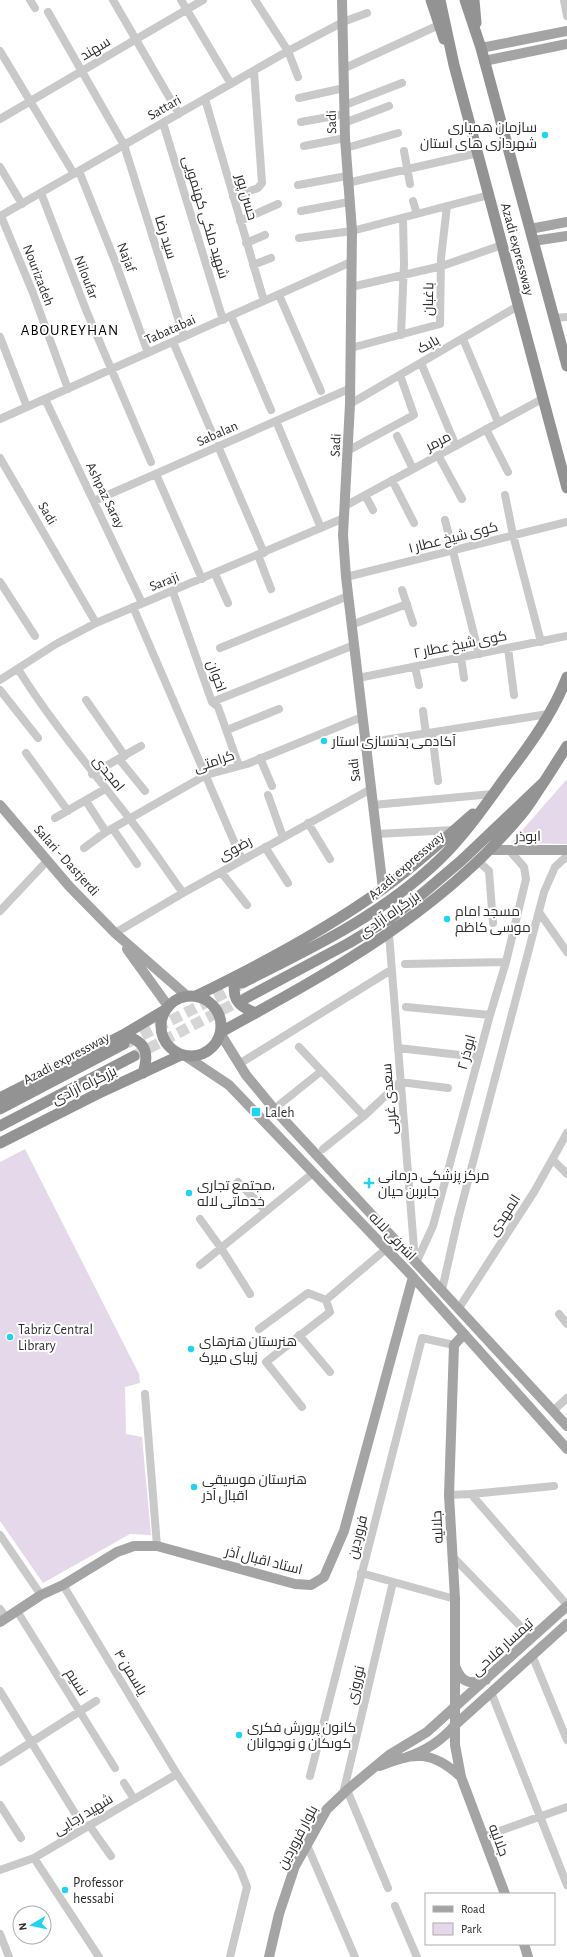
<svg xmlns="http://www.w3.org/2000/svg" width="567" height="1957" font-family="'Alegreya Sans',Cairo,sans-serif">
  <rect width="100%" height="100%" fill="#fff"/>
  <path fill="#e5d8eb" d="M567 779V844L511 843Z
    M25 1149 139 1374 140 1383 125 1387 126 1434 142 1437 151 1535 130 1534 43 1583 0 1521V1162Z"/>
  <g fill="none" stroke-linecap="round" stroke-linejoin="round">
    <path stroke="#d5d5d5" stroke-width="11" stroke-dasharray="11 5.5" stroke-linecap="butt" d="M127 1043 242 984
      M134 1056 245 998"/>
    <path stroke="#c9c9c9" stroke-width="8" d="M30 0 35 8
      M113 0 179 114
      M181 0 231 84
      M255 0 288 51 298 77
      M564 0 567 16
      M48 12 124 145 184 337
      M0 51 74 174
      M345 68 439 25
      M299 98 344 88
      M205 99 264 301
      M345 105 402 83
      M0 119 203 0
      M301 122 345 114
      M163 123 223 320
      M344 123 389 106
      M304 146 345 138
      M346 148 398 133
      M404 151 410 184
      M0 167 22 204
      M79 171 115 261 148 353
      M347 183 478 153
      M298 185 347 176
      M41 193 86 310 151 462
      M233 197 258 188 262 183 254 71
      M413 201 417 214
      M301 211 349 202
      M0 216 288 51 343 22 367 13
      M1 216 33 293 68 389
      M240 221 278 204
      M299 238 352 231 489 195
      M246 243 265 235
      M253 265 271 258
      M351 287 442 266 502 245
      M279 295 321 391
      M231 316 271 410
      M554 318 567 317
      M401 335 404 264 403 218
      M0 337 27 407
      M463 339 498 422
      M173 342 213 435
      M351 348 440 324 441 258 447 206
      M421 363 456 446
      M45 399 142 603
      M350 404 518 306
      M0 419 351 262
      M276 421 321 528
      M486 429 508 472
      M397 436 413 469
      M218 446 264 553
      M349 450 414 415 400 375
      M438 455 462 499
      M0 458 96 623
      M156 474 202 579
      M392 480 414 523
      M365 495 373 510
      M505 495 513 535 541 642
      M94 501 351 388
      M345 506 542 399
      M445 520 479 654
      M258 555 271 589
      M215 574 228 603
      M346 577 567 522
      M0 582 35 636
      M402 590 413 623
      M173 592 212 702 218 707 239 766
      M133 607 242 860
      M351 625 407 604
      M220 648 348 596
      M508 648 514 695
      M461 657 464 678
      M415 667 419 685
      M18 669C51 722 91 769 129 818 148 842 165 868 183 893
      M358 678 567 636
      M0 680 56 644 96 623 344 518
      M0 690 38 738
      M86 700 125 756
      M212 702 354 645
      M423 711 426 734
      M227 730 279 709
      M432 733 438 781
      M365 743 548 714
      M26 753 68 811
      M260 758 272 786
      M119 759 145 791
      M92 774 141 746
      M268 795 283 837
      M86 801 106 832
      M373 805 493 794
      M55 818 105 789
      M308 823 330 859
      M113 829 137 864
      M376 834 454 830
      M265 847 288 883
      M84 848 106 832 206 775 247 764 362 717
      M478 861 489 871 493 923
      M221 872 247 905
      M0 911 47 861
      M539 912 567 952
      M115 933 183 893 371 789
      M389 934 415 1261
      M405 964 506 962
      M406 1007 490 1015
      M299 1047 364 1116
      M398 1048 478 1057
      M239 1064 391 970
      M274 1109 319 1073
      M323 1149 364 1116 400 1082 448 1088
      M553 1160 567 1174
      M238 1182 266 1211
      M200 1219 221 1248 250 1294
      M416 1263 433 1226 490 1015 506 962 526 879 524 867 509 850
      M200 1265 313 1173
      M442 1290 458 1219 544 892 555 867 567 856
      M326 1300 386 1249
      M459 1308 534 1192 567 1133
      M559 1314 567 1324
      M259 1329 308 1293 326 1300
      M299 1335 330 1372
      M145 1394 157 1546
      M302 1407 266 1362 330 1312 326 1300
      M553 1411 567 1398
      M471 1494 554 1486
      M449 1495 471 1494 567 1605
      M0 1535 41 1595
      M452 1556 532 1638
      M361 1573 455 1599
      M63 1585 177 1774 240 1869 247 1887 230 1957
      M0 1609 6 1618
      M17 1611 115 1768
      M532 1655 567 1740
      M0 1691 84 1828
      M491 1692 567 1885
      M0 1762 96 1701
      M310 1776 422 1338 454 1345
      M124 1783 134 1799
      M347 1790 388 1888
      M343 1794 393 1582
      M0 1805 21 1838
      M89 1825 111 1856
      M483 1837 567 1807
      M307 1845 355 1957
      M34 1858 99 1957
      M0 1870 34 1858 177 1774
      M395 1906 417 1957
      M0 1934 9 1957"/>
    <path stroke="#a4a4a4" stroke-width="10" d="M342 0 345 138 352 231 350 404 343 535 346 577 383 889
      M481 48 567 31
      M484 61 567 44
      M530 229 567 222
      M533 241 567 236
      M0 805 69 886 115 933 187 996
      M489 850H567
      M127 949 168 1006
      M220 1033 246 1075 274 1109 567 1426
      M187 1057 229 1085 413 1277 567 1449
      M464 1334 454 1345 449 1495 455 1599V1745L461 1777 505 1894
      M0 1622 41 1595 63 1585 117 1552 134 1546H157L295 1584 311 1585 324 1577 344 1531 413 1277
      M456 1668C462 1684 471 1684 486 1680
      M407 1757C427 1750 441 1741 455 1725L567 1624
      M380 1766C414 1751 433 1751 461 1777
      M524 1944 528 1957
      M269 1957 279 1914 295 1866 327 1809 347 1790 389 1755 427 1732 567 1606"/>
    <path stroke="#939393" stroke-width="11" d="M431 0 444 39
      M440 0 454 65 567 488
      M465 0 481 48 567 366
      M474 0 476 23
      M237 976C230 996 236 1006 256 1013
      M242 983C312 948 382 915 439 860 465 835 486 804 507 775 530 745 553 713 567 677
      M161 1026a30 30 0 1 1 60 0a30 30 0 1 1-60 0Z
      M196 996C260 965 324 931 381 890 414 867 443 840 473 814
      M246 998 349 943 389 919 422 894 462 860 544 782 567 746
      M221 1032C329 973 441 912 521 815 530 805 536 793 544 782
      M123 1035C145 1041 150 1051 143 1073
      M0 1098 123 1035 165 1010
      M0 1109 124 1044
      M0 1126 134 1056
      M0 1143 97 1094 181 1055"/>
  </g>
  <g fill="#23d2ee" stroke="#fff" stroke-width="1.5">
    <circle cx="545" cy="135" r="4"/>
    <circle cx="324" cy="741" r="4"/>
    <circle cx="447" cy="919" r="4"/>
    <rect x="251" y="1107" width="10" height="10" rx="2"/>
    <path d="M367 1177h4v4h4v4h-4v4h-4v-4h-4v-4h4z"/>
    <circle cx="189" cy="1193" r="4"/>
    <circle cx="10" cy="1337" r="4"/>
    <circle cx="191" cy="1349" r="4"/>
    <circle cx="194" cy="1487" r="4"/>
    <circle cx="239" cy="1735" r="4"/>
    <circle cx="65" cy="1890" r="4"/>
  </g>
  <g text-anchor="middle" stroke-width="4" stroke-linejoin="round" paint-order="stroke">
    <g font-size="14" fill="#2c2c2c" stroke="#fff">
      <text transform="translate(95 48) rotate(-31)" y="5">سهند</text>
      <text transform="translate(164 107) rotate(-30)" y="5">Sattari</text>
      <text transform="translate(331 122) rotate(-91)" y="5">Sadi</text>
      <text transform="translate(247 197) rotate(74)" y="5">حسن پور</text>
      <text transform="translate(206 217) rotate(73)" y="5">شهید ملکی کهنمویی</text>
      <text transform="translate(166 237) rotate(73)" y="5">سید رضا</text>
      <text transform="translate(518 249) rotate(75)" y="5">Azadi expressway</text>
      <text transform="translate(127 257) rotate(69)" y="5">Najaf</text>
      <text transform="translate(39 275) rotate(69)" y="5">Nourizadeh</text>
      <text transform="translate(87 277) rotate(69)" y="5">Niloufar</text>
      <text transform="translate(428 299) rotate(-89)" y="5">باغبان</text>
      <text transform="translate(170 329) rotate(-24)" y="5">Tabatabai</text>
      <text transform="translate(428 344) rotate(-30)" y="5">بابک</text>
      <text transform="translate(217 433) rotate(-24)" y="5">Sabalan</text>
      <text transform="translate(438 441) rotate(-28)" y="5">مرمر</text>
      <text transform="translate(335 445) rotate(-87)" y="5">Sadi</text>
      <text transform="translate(106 495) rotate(64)" y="5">Ashpaz Saray</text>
      <text transform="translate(48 513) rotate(60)" y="5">Sadi</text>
      <text transform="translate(453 537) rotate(-14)" y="5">کوی شیخ عطار ۱</text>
      <text transform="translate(164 581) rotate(-22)" y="5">Saraji</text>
      <text transform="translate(460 644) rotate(-11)" y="5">کوی شیخ عطار ۲</text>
      <text transform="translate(217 676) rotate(70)" y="5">اخوان</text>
      <text transform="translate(214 761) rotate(-19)" y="5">کرامتی</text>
      <text transform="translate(354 770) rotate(-97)" y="5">Sadi</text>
      <text transform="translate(109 773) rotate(51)" y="5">امجدی</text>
      <text transform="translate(528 836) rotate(-1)" y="5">ابوذر</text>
      <text transform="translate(235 848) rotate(-29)" y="5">رضوی</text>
      <text transform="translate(67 860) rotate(48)" y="5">Salari - Dastjerdi</text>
      <text transform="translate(406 865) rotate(-41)" y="5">Azadi expressway</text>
      <text transform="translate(389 914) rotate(-35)" y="5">بزرگراه آزادی</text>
      <text transform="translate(466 1052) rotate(-75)" y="5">ابوذر ۲</text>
      <text transform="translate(66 1058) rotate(-28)" y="5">Azadi expressway</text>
      <text transform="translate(84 1085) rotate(-26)" y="5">بزرگراه آزادی</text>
      <text transform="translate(389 1099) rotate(-95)" y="5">سعدی غربی</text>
      <text transform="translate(504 1215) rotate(-57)" y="5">المهدی</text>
      <text transform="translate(393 1236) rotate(46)" y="5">اشرفی لاله</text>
      <text transform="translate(437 1527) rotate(-93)" y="5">جلالیه</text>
      <text transform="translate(357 1537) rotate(-76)" y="5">فروردین</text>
      <text transform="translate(264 1560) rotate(14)" y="5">استاد اقبال آذر</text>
      <text transform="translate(502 1647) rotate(-42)" y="5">تیمسار فلاحی</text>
      <text transform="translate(131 1672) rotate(59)" y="5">یاسمن ۴</text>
      <text transform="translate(77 1682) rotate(58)" y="5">نسیم</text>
      <text transform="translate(355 1685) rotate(-77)" y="5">نوروزی</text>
      <text transform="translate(83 1814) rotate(-31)" y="5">شهید رجایی</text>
      <text transform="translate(297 1837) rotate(-62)" y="5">بلوار فروردین</text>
      <text transform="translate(499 1840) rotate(69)" y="5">جلالیه</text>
    </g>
    <g font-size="14" fill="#2c2c2c" stroke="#fff" text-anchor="start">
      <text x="537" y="132" text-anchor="end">سازمان همیاری<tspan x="537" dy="16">شهرداری های استان</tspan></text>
      <text x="332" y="746">آکادمی بدنسازی استار</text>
      <text x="455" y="916">مسجد امام<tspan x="455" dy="16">موسی کاظم</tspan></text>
      <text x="265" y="1117">Laleh</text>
      <text x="378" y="1180">مرکز پزشکی درمانی<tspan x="378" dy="16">جابربن حیان</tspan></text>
      <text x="197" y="1190">مجتمع تجاری،<tspan x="197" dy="16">خدماتی لاله</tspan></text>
      <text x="18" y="1334">Tabriz Central<tspan x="18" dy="16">Library</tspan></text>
      <text x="199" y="1346">هنرستان هنرهای<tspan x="199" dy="16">زیبای میرک</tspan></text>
      <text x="202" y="1484">هنرستان موسیقی<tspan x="202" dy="16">اقبال آذر</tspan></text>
      <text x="247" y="1732">کانون پرورش فکرى<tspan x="247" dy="16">کوىکان و نوجوانان</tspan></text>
      <text x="73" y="1887">Professor<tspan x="73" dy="16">hessabi</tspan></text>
    </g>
    <g font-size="15" letter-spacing="1" fill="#000" stroke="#fff">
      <text x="70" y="335">ABOUREYHAN</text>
    </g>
  </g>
  <rect x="425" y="1893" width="130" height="52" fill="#ffffff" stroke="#ababab"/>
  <rect x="433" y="1906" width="20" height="6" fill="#a4a4a4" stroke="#ababab"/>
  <text x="461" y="1913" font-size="12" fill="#2c2c2c">Road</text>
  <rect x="433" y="1923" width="20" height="12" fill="#e5d8eb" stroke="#ababab"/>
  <text x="461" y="1933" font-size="12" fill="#2c2c2c">Park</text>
  <g transform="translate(32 1925) rotate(261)"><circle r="19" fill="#ffffff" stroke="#ababab"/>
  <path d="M0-3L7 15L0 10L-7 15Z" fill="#23d2ee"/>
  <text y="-6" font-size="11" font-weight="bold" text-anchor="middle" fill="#2c2c2c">N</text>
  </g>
</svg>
